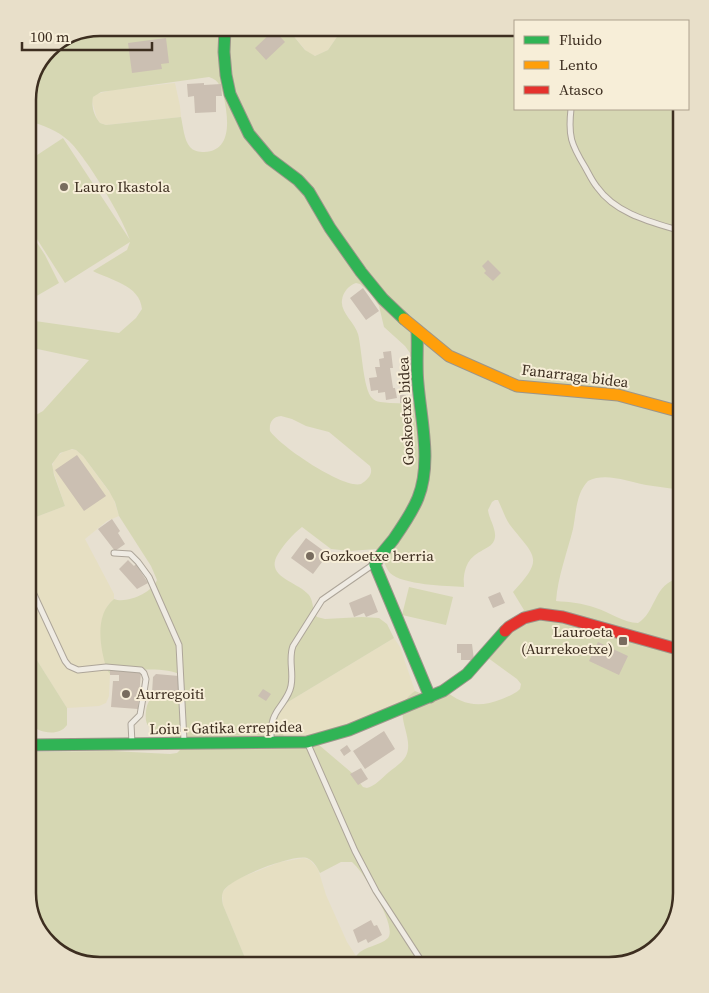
<svg xmlns="http://www.w3.org/2000/svg" width="709" height="993" font-family="'Source Serif 4',serif">
  <rect width="100%" height="100%" fill="#e7e0d1"/>
  <path fill="#e6dfc2" d="M100 28H109L49 52 52 46Z
    M287 28H343L328 50 315 56 308 53Z
    M175 83 180 106 181 117 106 125 100 123 97 119 92 101 93 97 97 94 112 90Z
    M67 449 76 450 83 456 113 497 119 516 107 521 85 539 114 594V599L108 605 102 619 101 641 106 666 110 674 109 696 106 703 99 706 67 708 28 646V520L65 506 52 467 55 458Z
    M394 638 400 647 415 691 409 696 405 702 328 740 284 736 277 719V714L283 705Z
    M304 858 310 860 318 869 326 895 347 942 356 956 354 964 352 965H248L223 905 222 893 230 884 240 878 280 862Z"/>
  <path fill="#d6d7b3" fill-rule="evenodd" d="M109 28H287L305 50 315 56 328 50 343 28H515V109H681V490C670 488 658 487 646 485 628 482 606 472 588 481 576 493 576 514 573 529 567 553 558 576 556 601 569 602 582 603 596 608 609 612 624 623 638 623 655 613 654 587 674 580L681 581V893L672 929 646 956 609 965H352C354 962 355 957 357 955 364 946 380 946 388 938 398 926 363 871 352 862H341L320 873C317 867 314 861 307 858 293 854 233 877 224 890 221 895 222 899 223 905L248 965H95L63 956 37 930 28 893V752L112 751 170 754 177 753 181 749C179 746 176 741 174 739 161 728 143 736 146 711 147 705 148 701 153 697L175 695 181 692 184 683 181 675C166 666 126 670 110 674L107 670C100 648 94 615 114 599 126 604 152 593 157 580L151 566 119 516 115 502 109 491 83 456 76 450 72 449 60 453 52 464 54 475 65 506 28 520V413L34 416 43 411 89 360 28 347V320L119 333 136 318 142 309C140 285 110 280 93 271L127 250 130 242 65 283 28 225V161L63 138 130 240C123 218 86 157 69 141 57 130 43 125 28 121V95L49 52ZM209 77C220 80 221 89 224 98 228 117 233 151 204 152 199 152 193 151 190 147 184 140 183 126 181 117L106 125 100 123C94 116 91 106 93 97L101 92ZM356 283 360 284 370 293 379 306 384 327 405 346 410 353 417 402C408 405 399 403 390 403 384 402 376 403 372 398 363 389 362 349 358 334 355 323 340 312 342 300 343 292 349 285 356 283ZM281 416 292 419 306 426 329 432 370 466C374 474 367 480 361 484 343 489 280 446 270 431 269 423 272 417 281 416ZM495 500H498C502 508 505 518 510 525 535 557 545 558 513 592L524 610 484 655 517 679 521 684 520 689C515 694 509 696 502 699 479 708 463 706 443 689L420 693 415 691C387 710 416 735 406 756 402 763 394 768 389 772 382 778 375 786 367 788L363 787 352 773 319 745 284 736C277 724 275 717 283 705L394 638 387 624 379 618 362 617 325 619 317 617C312 611 314 602 309 595 297 581 264 577 278 554 285 543 292 535 302 527L331 549 350 551 376 549C384 556 384 566 390 573 402 585 447 586 464 587 462 545 493 555 495 537 496 528 489 519 488 510L492 502Z
    M28 229 45 255 59 283 28 301Z
    M409 587 453 597 446 625 402 615Z
    M28 646 67 708V725C58 738 37 732 28 723Z"/>
  <path fill="#cbbfb2" d="M274 30 285 42 266 60 255 48Z
    M166 38 169 63 161 64 162 69 132 73 128 43Z
    M204 83V85L221 84 222 96H216V112L195 113 194 96 188 97 187 84Z
    M488 260 501 273 493 281 484 273 486 271 482 266Z
    M363 288 379 311 366 320 350 298Z
    M391 351 393 368H390L393 388H395L397 398 386 400 385 392 378 393V390L371 391 369 378 377 377 375 367H380L379 359 384 358 383 352Z
    M400 395H406L407 402 400 403Z
    M77 455 106 496 84 511 55 470Z
    M112 519 120 531 118 533 125 544 115 551 98 529Z
    M306 538 328 554 313 574 291 558Z
    M128 560 134 566 136 564 148 583 137 589 119 569Z
    M500 592 505 603 493 608 488 597Z
    M371 594 378 612 366 617 364 613 354 617 349 603Z
    M598 642 628 656 619 675 589 661Z
    M457 644H472L474 660H461V653H457Z
    M110 670 141 672 138 709 111 707 113 681H119V675H110Z
    M156 674 179 676 178 695 152 693 153 677Z
    M263 689 271 694 266 701 258 696Z
    M384 731 395 749 365 769 353 751Z
    M347 745 351 751 344 756 340 750Z
    M361 768 368 779 358 785 350 774Z
    M371 920 374 926 377 925 382 935 368 943 366 939 358 943 353 930Z"/>
  <g fill="none" stroke-linecap="round" stroke-linejoin="round">
    <defs>
      <path id="lane" d="M571 109C568 136 571 144 585 167 589 174 592 181 597 187 616 214 651 222 681 231
        M114 553 130 554 138 562 149 577 179 645 184 741
        M28 583 32 590 65 661 69 666 78 670 106 667 141 670 144 673 146 679 144 692 140 715 131 724 132 743
        M271 740C271 731 271 721 276 713 281 704 289 697 291 686 294 672 288 659 293 646L322 600 371 566H374
        M307 742 355 851 376 891 424 965"/>
      <path id="fast" d="M225 28 224 52 226 75 230 94 249 134 270 159 298 180 309 192 330 228 361 272 383 299 404 319
        M417 331C418 349 416 367 418 384 421 420 432 463 418 498 412 513 402 527 393 540 386 549 379 555 375 565L430 697
        M28 745 307 742 349 730 443 691 467 674 505 631"/>
      <path id="slow" d="M404 319 449 356 517 386 618 395 681 412"/>
      <path id="jam" d="M505 631 509 627 524 618 540 614 563 617 681 650"/>
    </defs>
    <use href="#lane" stroke="#ada599" stroke-width="7"/>
    <use href="#fast" stroke="#9c958a" stroke-width="13"/>
    <use href="#slow" stroke="#9c958a" stroke-width="13"/>
    <use href="#jam" stroke="#9c958a" stroke-width="13"/>
    <use href="#lane" stroke="#efebe3" stroke-width="5"/>
    <use href="#fast" stroke="#30b455" stroke-width="11"/>
    <use href="#slow" stroke="#ff9f0a" stroke-width="11"/>
    <use href="#jam" stroke="#e5322d" stroke-width="11"/>
  </g>
  <g fill="#786c5e" stroke="#f7eed8" stroke-width="2">
    <circle cx="64" cy="187" r="5"/>
    <circle cx="310" cy="556" r="5"/>
    <rect x="618" y="636" width="10" height="10" rx="2.5"/>
    <circle cx="126" cy="694" r="5"/>
  </g>
  <g text-anchor="middle" stroke-width="4" stroke-linejoin="round" paint-order="stroke">
    <g font-size="15" fill="#3d2e20" stroke="#f7eed8" text-anchor="start">
      <text x="74" y="192">Lauro Ikastola</text>
      <text x="320" y="561">Gozkoetxe berria</text>
      <text x="613" y="637" text-anchor="end">Lauroeta<tspan x="613" dy="17">(Aurrekoetxe)</tspan></text>
      <text x="136" y="699">Aurregoiti</text>
    </g>
    <g font-size="15" fill="#3d2e20" stroke="#f7eed8">
      <text transform="translate(575 376) rotate(7)" y="5">Fanarraga bidea</text>
      <text transform="translate(406 411) rotate(-93)" y="5">Goskoetxe bidea</text>
      <text transform="translate(226 728) rotate(-1)" y="5">Loiu - Gatika errepidea</text>
    </g>
  </g>
  <path d="M0 0H709V993H0ZM100 36H609A64 64 0 0 1 673 100V893A64 64 0 0 1 609 957H100A64 64 0 0 1 36 893V100A64 64 0 0 1 100 36Z" fill="#e8dfc9" fill-rule="evenodd"/>
  <path fill="none" stroke="#3d2e20" stroke-width="2.5" d="M100 36H609A64 64 0 0 1 673 100V893A64 64 0 0 1 609 957H100A64 64 0 0 1 36 893V100A64 64 0 0 1 100 36Z"/>
  <rect x="514" y="20" width="175" height="90" fill="#f7eed8" stroke="#ada18e"/>
  <rect x="524" y="36" width="25" height="8" fill="#30b455" stroke="#ada18e"/>
  <text x="559" y="45" font-size="15" fill="#3d2e20">Fluido</text>
  <rect x="524" y="61" width="25" height="8" fill="#ff9f0a" stroke="#ada18e"/>
  <text x="559" y="70" font-size="15" fill="#3d2e20">Lento</text>
  <rect x="524" y="86" width="25" height="8" fill="#e5322d" stroke="#ada18e"/>
  <text x="559" y="95" font-size="15" fill="#3d2e20">Atasco</text>
  <path d="M22 42v8h130v-8" fill="none" stroke="#3d2e20" stroke-width="2.5"/>
  <text x="30" y="42" font-size="15" fill="#3d2e20" stroke="#f7eed8" stroke-width="4" paint-order="stroke">100 m</text>
</svg>
